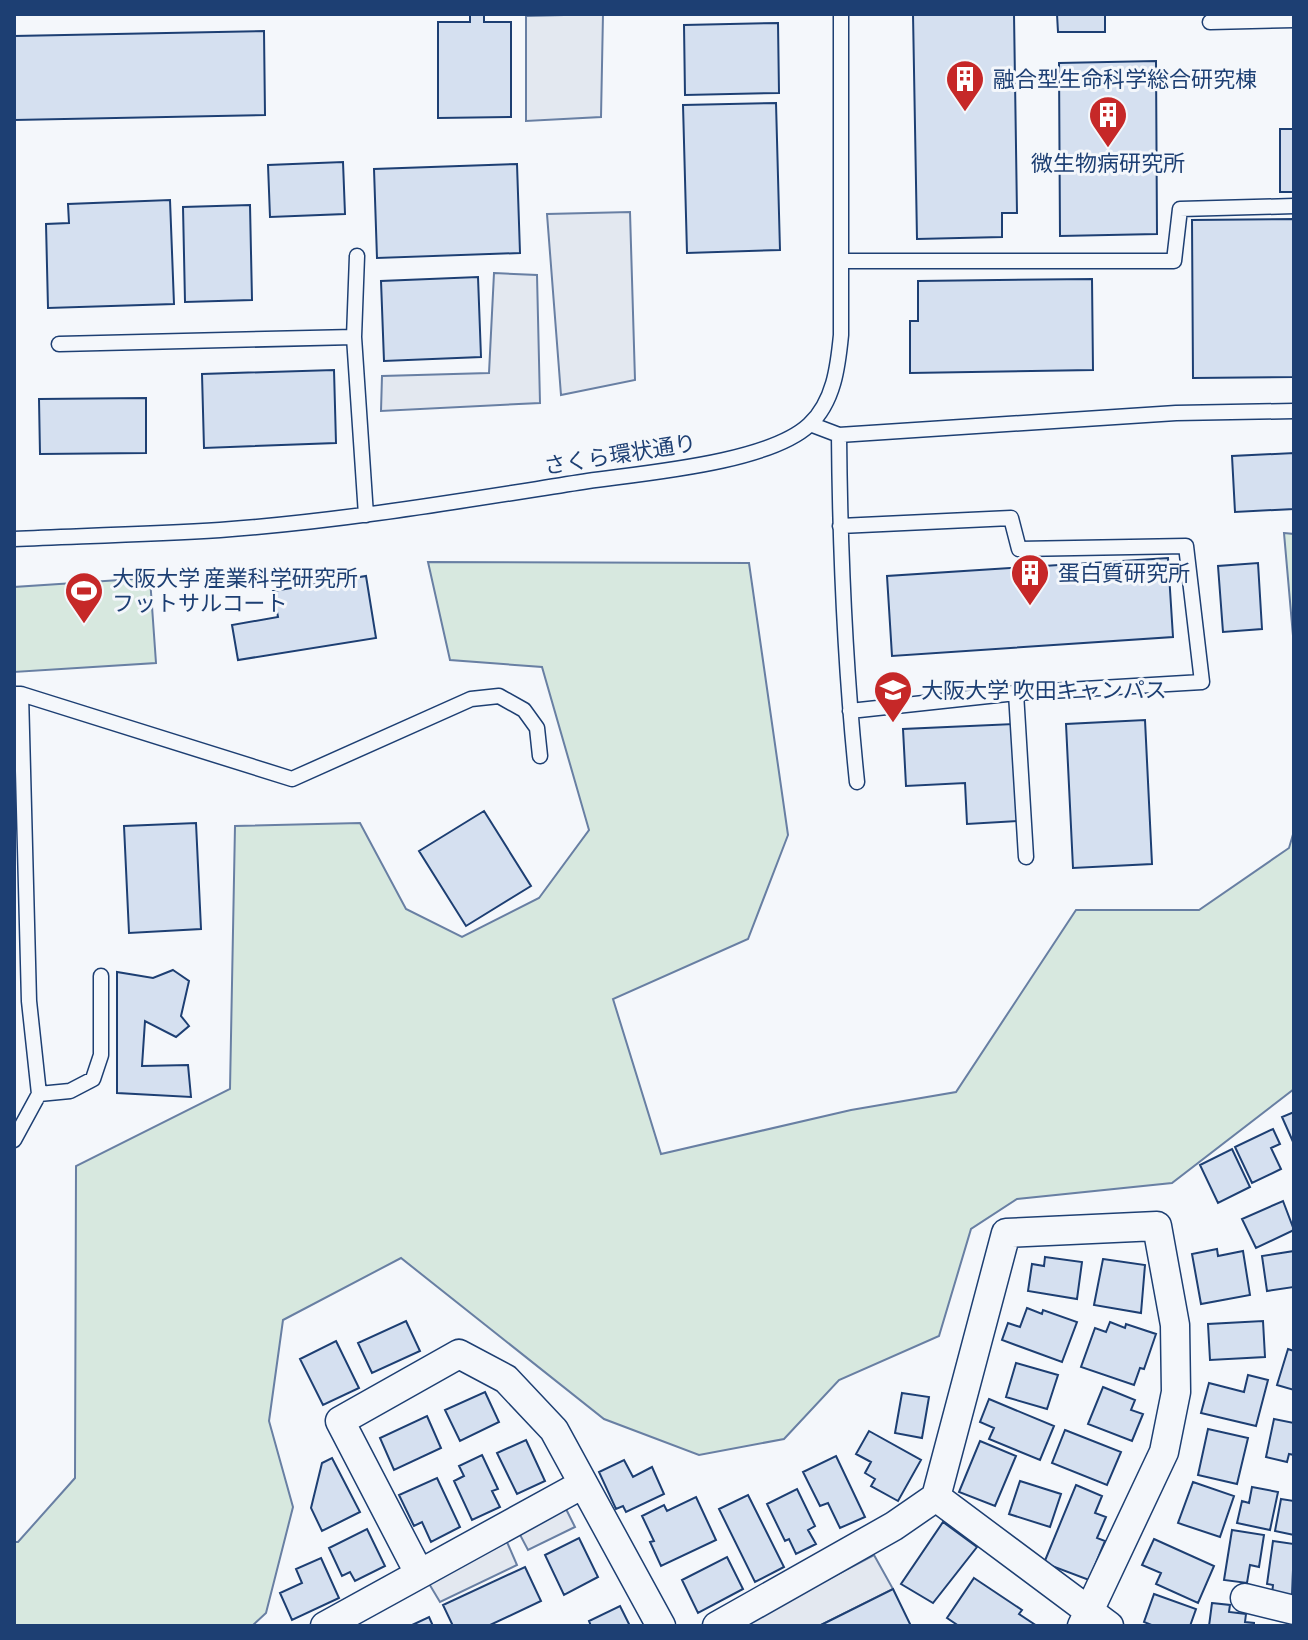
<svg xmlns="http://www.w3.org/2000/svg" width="1308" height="1640" font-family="'Alegreya Sans','Noto Sans JP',sans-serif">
  <rect width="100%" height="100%" fill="#f4f7fb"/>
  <path fill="#d7e8df" stroke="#687fa3" stroke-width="2" d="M1284 533 1294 534V647Z
    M428 562 749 563 788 835 748 939 613 999 661 1154 851 1110 956 1092 1076 910H1199L1289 848 1294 831V1089L1172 1183 1017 1199 971 1229 939 1336 839 1380 784 1439 699 1455 604 1419 401 1258 283 1320 269 1421 293 1507 266 1613 252 1626H14V1542H18L75 1478 76 1166 230 1089 235 826 360 823 406 909 462 937 539 898 589 830 542 667 450 660Z
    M150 578 156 663 14 672V587Z"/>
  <path fill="#e3e8f0" stroke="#687fa3" stroke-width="2" d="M603 14 601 117 526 121V16Z
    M630 212 635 380 561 395 547 214Z
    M494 273 537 275 540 403 381 411 382 376 489 373Z
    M565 1507 575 1527 528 1550 518 1531Z
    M507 1542 517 1565 440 1602 428 1582Z
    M874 1555 893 1589 819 1626H740Z"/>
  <path fill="#d5e0f0" stroke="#1d3f73" stroke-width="2" d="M470 14H484V22H511V117L438 118V22H470Z
    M913 14H1014L1017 213H1002V237L917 239Z
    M1057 14H1105V32H1058Z
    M778 23 779 93 685 95 684 25Z
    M264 31 265 115 14 120V36Z
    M1156 61 1157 234 1060 236 1059 63Z
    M776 103 780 250 687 253 683 105Z
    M1280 129H1294V192H1280Z
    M343 162 345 214 270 217 268 165Z
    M517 164 520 253 377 258 374 169Z
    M170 200 174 304 48 308 46 224 69 223 68 204Z
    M250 205 252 300 185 302 183 207Z
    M1294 219V377L1193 378 1192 220Z
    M478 277 481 357 384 361 381 281Z
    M1092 279 1093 370 910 373V321H918V281Z
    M334 370 336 443 204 448 202 374Z
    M146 398V453L40 454 39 399Z
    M1294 453V509L1235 512 1232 456Z
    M1168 558 1173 637 892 656 887 576Z
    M1258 563 1262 629 1223 632 1218 566Z
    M366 576 376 638 238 660 232 625 278 617 273 591Z
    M1145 720 1152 864 1073 868 1066 724Z
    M1014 724 1019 821 967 824 965 783 906 786 903 729Z
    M484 811 531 886 466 926 419 851Z
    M196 823 201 929 129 933 124 826Z
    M173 970 189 981 181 1016 189 1026 176 1037 145 1021 142 1066 188 1065 191 1097 117 1093V972L153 978Z
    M1294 1112V1144L1282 1117Z
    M1273 1129 1280 1144 1271 1148 1281 1169 1252 1183 1235 1147Z
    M1232 1149 1250 1187 1218 1203 1200 1165Z
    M1283 1201 1294 1230 1256 1248 1242 1219Z
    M1217 1249 1218 1256 1243 1251 1250 1295 1201 1304 1192 1254Z
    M1294 1251V1287L1267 1291 1262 1256Z
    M1045 1257 1082 1262 1077 1299 1028 1291 1032 1264 1044 1266Z
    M1103 1259 1145 1265 1141 1313 1094 1305Z
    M1027 1308 1042 1314 1043 1310 1077 1322 1062 1362 1002 1340 1008 1323 1020 1327Z
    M406 1321 420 1351 372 1373 358 1343Z
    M1263 1321 1265 1357 1210 1360 1208 1324Z
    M1110 1322 1125 1328 1126 1324 1156 1334 1144 1369 1140 1368 1134 1385 1081 1367 1095 1328 1106 1332Z
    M336 1341 359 1388 323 1405 300 1359Z
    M1288 1349 1294 1351V1390L1277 1385Z
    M1016 1363 1058 1375 1047 1409 1006 1397Z
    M1248 1375 1268 1380 1256 1426 1201 1413 1209 1383 1244 1392Z
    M1103 1387 1135 1400 1131 1410 1143 1414 1132 1441 1088 1424Z
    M485 1392 499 1422 460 1441 445 1410Z
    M902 1393 929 1397 922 1438 895 1433Z
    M989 1399 1054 1426 1040 1460 989 1439 994 1428 980 1422Z
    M427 1416 441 1448 394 1470 380 1438Z
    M1274 1419 1294 1423V1455L1289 1454 1287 1462 1266 1457Z
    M1208 1429 1248 1438 1237 1484 1198 1475Z
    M1065 1430 1121 1452 1107 1485 1052 1463Z
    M869 1431 921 1460 898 1501 871 1486 875 1479 865 1473 871 1462 856 1454Z
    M526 1440 545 1481 517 1494 497 1453Z
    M980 1441 1016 1456 995 1506 959 1492Z
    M482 1455 498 1489 492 1491 500 1507 472 1520 454 1481 464 1476 459 1466Z
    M836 1456 865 1517 840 1528 828 1503 820 1506 803 1472Z
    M332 1458 360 1512 322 1531 311 1508 322 1463Z
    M624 1460 633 1477 652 1467 664 1494 626 1512 623 1506 616 1509 599 1472Z
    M437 1478 460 1527 431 1542 422 1522 414 1526 399 1495Z
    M1020 1481 1061 1494 1050 1527 1009 1514Z
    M1193 1482 1234 1496 1220 1537 1178 1523Z
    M1076 1485 1102 1496 1095 1513 1106 1517 1097 1538 1105 1541 1089 1580 1044 1563Z
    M1252 1487 1278 1492 1270 1530 1237 1523 1242 1501 1249 1503Z
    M797 1489 815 1526 808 1530 816 1544 796 1554 789 1539 785 1541 767 1504Z
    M748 1495 784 1567 755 1582 719 1509Z
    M696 1497 716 1540 661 1566 650 1542 654 1541 642 1516 664 1505 667 1511Z
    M1281 1499 1294 1501V1535L1275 1531Z
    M943 1522 977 1547 933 1603 901 1584Z
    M367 1529 385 1566 355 1581 350 1572 342 1576 329 1548Z
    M1232 1530 1264 1535 1259 1567 1250 1565 1247 1583 1224 1580Z
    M579 1538 598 1577 564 1595 545 1555Z
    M1154 1539 1214 1566 1198 1603 1156 1584 1161 1573 1142 1565Z
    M1273 1541 1294 1544 1292 1596 1272 1594 1273 1585 1267 1584Z
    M727 1557 743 1589 698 1613 682 1580Z
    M321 1558 339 1598 292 1620 280 1593 302 1583 296 1569Z
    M525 1567 541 1601 488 1626H453L443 1605Z
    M974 1578 1022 1610 1019 1614 1037 1626H959L947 1618Z
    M893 1589 911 1626H819Z
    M1154 1594 1196 1609 1190 1626H1154L1144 1622Z
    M1212 1603 1230 1605 1229 1612 1246 1614 1245 1622 1254 1623V1626H1209Z
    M620 1606 630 1626H591L589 1621Z
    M429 1617 433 1626H410Z"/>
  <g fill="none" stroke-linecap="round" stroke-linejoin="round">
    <defs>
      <path id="service" d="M1210 22 1294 20
        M357 256 354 337 366 515
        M841 261H1174L1180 209 1294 206
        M59 344 354 337
        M810 424 839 435C840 551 845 667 857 782
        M839 435 1176 413 1294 411
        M840 526 1011 518 1019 549 1186 546 1202 682 1016 693 850 711
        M14 539C83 536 152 534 220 530 344 521 466 500 588 481 644 473 768 463 809 425 834 402 838 366 841 335V14
        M1016 693 1026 857
        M21 694 292 779 471 699 499 696 524 710 537 728 540 756
        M39 1094 70 1091 93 1079 101 1055V976
        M14 1140 39 1094 29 1001 21 694H15"/>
      <path id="minor" d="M936 1497 1109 1626
        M419 1573 340 1421 459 1354 506 1379 554 1430 661 1626
        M1245 1598 1294 1610
        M325 1626 583 1484
        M717 1626 894 1526 936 1497 1006 1233 1157 1226 1175 1325 1176 1392 1164 1452 1082 1626"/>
    </defs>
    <use href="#service" stroke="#1d3f73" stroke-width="17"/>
    <use href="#minor" stroke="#1d3f73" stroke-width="31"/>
    <use href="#service" stroke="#f4f7fb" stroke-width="14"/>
    <use href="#minor" stroke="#f4f7fb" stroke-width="28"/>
  </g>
  <defs>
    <symbol id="building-pin" viewBox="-11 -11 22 30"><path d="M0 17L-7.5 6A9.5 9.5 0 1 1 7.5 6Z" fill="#c62828" stroke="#f4f7fb"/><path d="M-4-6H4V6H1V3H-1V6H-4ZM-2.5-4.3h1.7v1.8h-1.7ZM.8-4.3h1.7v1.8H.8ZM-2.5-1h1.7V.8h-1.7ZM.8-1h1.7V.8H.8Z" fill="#fff"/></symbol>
    <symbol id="stadium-pin" viewBox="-11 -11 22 30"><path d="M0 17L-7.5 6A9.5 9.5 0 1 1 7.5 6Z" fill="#c62828" stroke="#f4f7fb"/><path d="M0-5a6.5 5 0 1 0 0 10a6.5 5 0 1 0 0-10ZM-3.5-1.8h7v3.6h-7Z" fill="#fff"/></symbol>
    <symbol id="university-pin" viewBox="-11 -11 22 30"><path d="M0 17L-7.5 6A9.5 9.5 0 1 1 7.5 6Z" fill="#c62828" stroke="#f4f7fb"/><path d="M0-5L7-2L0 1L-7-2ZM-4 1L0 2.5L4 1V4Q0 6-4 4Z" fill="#fff"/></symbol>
  </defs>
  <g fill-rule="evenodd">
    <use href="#building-pin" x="943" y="57" width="44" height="60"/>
    <use href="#building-pin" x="1086" y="93" width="44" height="60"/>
    <use href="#building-pin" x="1008" y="551" width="44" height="60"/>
    <use href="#stadium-pin" x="62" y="569" width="44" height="60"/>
    <use href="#university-pin" x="871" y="668" width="44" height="60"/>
  </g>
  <g text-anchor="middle" stroke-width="6" stroke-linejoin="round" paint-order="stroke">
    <g font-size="22" fill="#1d3f73" stroke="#f4f7fb" text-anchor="start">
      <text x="993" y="87">融合型生命科学総合研究棟</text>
      <text x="1108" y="171" text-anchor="middle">微生物病研究所</text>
      <text x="1058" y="581">蛋白質研究所</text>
      <text x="112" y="586">大阪大学 産業科学研究所<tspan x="112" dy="25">フットサルコート</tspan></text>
      <text x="921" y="698">大阪大学 吹田キャンパス</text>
    </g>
    <g font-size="22" fill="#1d3f73" stroke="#f4f7fb">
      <text transform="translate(620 454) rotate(-9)" y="8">さくら環状通り</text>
    </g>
  </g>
  <rect width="1308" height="1640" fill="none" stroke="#1d3f73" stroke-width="32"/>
</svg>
